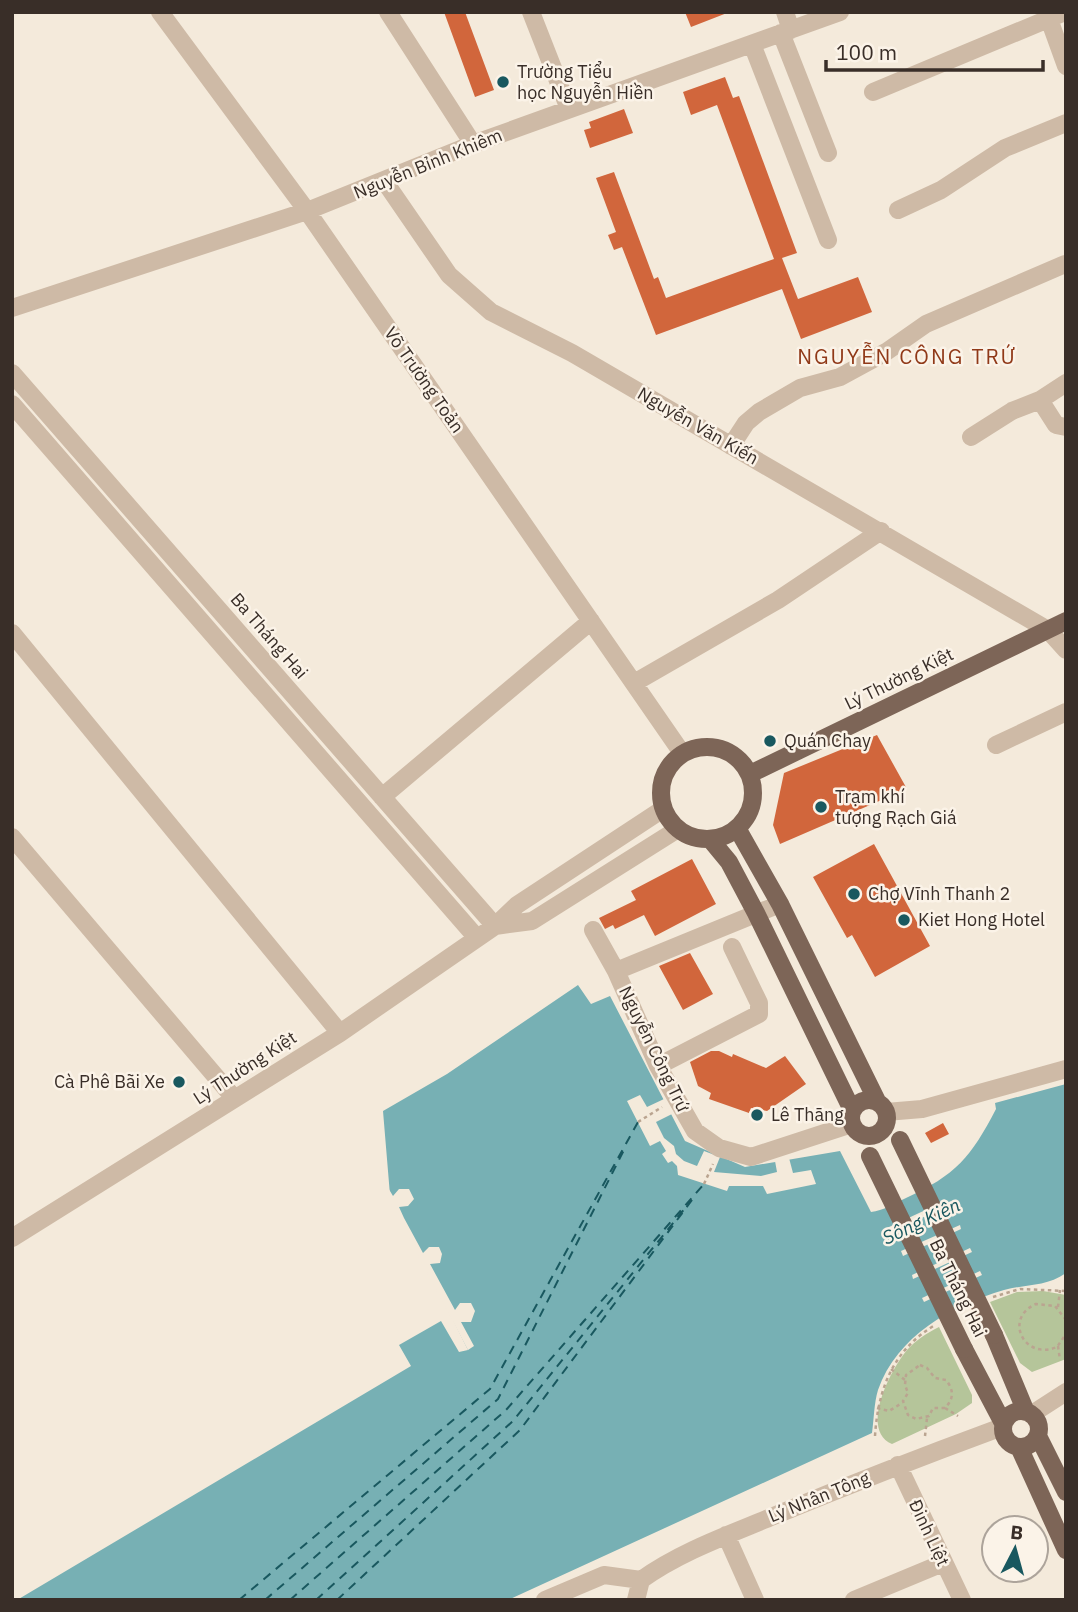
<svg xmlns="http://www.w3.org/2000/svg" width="1078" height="1612" font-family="'IBM Plex Sans',sans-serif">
  <rect width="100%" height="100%" fill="#f4eadb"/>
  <path fill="#b5c59a" d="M1043 1291 1066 1295V1359L1032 1372 1020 1363 990 1302 1017 1292Z
    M939 1327 972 1395V1403L956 1414 892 1444C859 1430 891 1369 907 1350 916 1340 927 1333 939 1327Z"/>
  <path fill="#77b0b4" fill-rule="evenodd" d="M578 985 591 1004 610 996 685 1141 745 1167 840 1151 871 1212C883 1211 895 1203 906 1198 956 1175 971 1157 996 1109L995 1103 1066 1084V1273C1046 1287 1026 1284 1004 1290 952 1305 897 1336 878 1390 874 1403 874 1419 872 1433L508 1600H17L411 1366 399 1345 441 1321 459 1352 468 1350 390 1195 383 1111 447 1074ZM947 1200 950 1205 891 1232 889 1227ZM960 1225 961 1229 903 1256 901 1251ZM970 1248 972 1252 913 1279 912 1275ZM980 1271 982 1275 924 1302 922 1298Z"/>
  <path fill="#f4eadb" d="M640 1095 647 1107 664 1099 672 1114 656 1122 664 1138 674 1146 676 1154 684 1161 697 1166 704 1151 720 1157 714 1172 761 1176 777 1172 775 1161 789 1158 793 1173 811 1170 816 1184 767 1194 763 1186H729L727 1191 678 1175 677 1166 672 1161 668 1163 662 1154 666 1151 660 1141 650 1146 627 1101Z
    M387 1186 393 1196 399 1189H409L414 1199 408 1206 399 1207 404 1218 423 1253 429 1247H439L442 1254 440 1263 430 1264 455 1310 460 1303H471L475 1311 471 1322H461L474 1346 468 1350 387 1197Z"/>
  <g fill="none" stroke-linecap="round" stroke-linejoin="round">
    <path stroke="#19585f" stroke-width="2" stroke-dasharray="9 7" stroke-linecap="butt" d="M239 1600 490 1389 638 1122
      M265 1600 498 1399 625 1148
      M290 1600 506 1410 704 1184
      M316 1600 513 1421 686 1207
      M337 1600 520 1430 695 1196"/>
  </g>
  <path fill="#d1663c" d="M444 12H465L494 90 475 97Z
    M685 12H727V13L691 27Z
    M725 77 733 98 739 96 797 253 782 258 798 299 858 277 872 312 801 339 782 289 656 335 622 247 614 250 608 235 616 232 596 178 614 172 654 279 658 277 666 298 774 259 717 105 691 115 683 92Z
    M624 109 633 133 590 148 584 130 591 128 589 122Z
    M877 735 907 789 780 844 773 825 784 773Z
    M874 844 930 946 875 977 852 935 847 938 813 877Z
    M692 859 716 904 655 936 644 915 615 929 613 925 605 929 599 918 636 900 631 891Z
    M690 953 713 994 683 1010 659 966Z
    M711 1051H719L732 1057 733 1054 766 1068 785 1056 806 1084 767 1111 751 1108 749 1113 709 1099 711 1093 698 1086 690 1062Z
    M943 1123 949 1134 931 1143 925 1133Z"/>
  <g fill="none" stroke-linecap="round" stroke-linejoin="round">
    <path stroke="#baa490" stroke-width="2.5" stroke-dasharray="3.5 3.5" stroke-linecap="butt" d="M638 1122 662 1107
      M704 1184 713 1164
      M993 1297 1020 1289 1066 1291
      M1058 1307 1060 1290
      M1066 1320 1055 1306 1036 1304C1003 1318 1024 1361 1057 1347L1066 1334
      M1058 1346 1060 1360
      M920 1365 927 1368 935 1378 946 1380C954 1390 954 1399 945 1408H933L929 1416 916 1419 908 1415 903 1401 908 1393 905 1385 906 1375Z
      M891 1369 905 1380
      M877 1408 889 1411 902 1403
      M945 1408 958 1416
      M875 1436C878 1389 893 1350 935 1325
      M925 1436 927 1418"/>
    <path stroke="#cebaa6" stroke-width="18" d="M160 12 307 211 682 753
      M388 12 473 144
      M531 12 569 109
      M785 12 791 30
      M1049 19 1066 66
      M781 33 828 153
      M752 44 828 240
      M873 92 1065 12
      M385 182 449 275 491 312 572 353 1048 630 1066 650
      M898 210 941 190 1005 148 1066 123
      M12 308 307 211 473 144 840 12
      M12 373 495 926
      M1040 400 1066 383
      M12 404 477 938
      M971 437 1012 411 1040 400 1056 425 1066 427
      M731 446 746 423 759 412 800 388 840 377 886 352 926 324 1065 264
      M12 633 340 1033
      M634 683 778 600 881 531
      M996 745 1066 712
      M382 797 591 621
      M12 837 234 1098
      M495 926 532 921 678 829
      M593 930 616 971 658 1066 695 1131 719 1148 751 1157 852 1124
      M616 971 780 904
      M658 1066 759 1014V1003L732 947
      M886 1112 922 1109 1066 1069
      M12 1238 340 1033 495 926 517 905 663 809
      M1032 1414 1066 1392
      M898 1465 962 1600
      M726 1535 755 1600
      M641 1580C681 1551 731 1534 776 1515 851 1484 926 1455 1002 1427
      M545 1600 604 1575 641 1580
      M636 1600 641 1580
      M854 1600 943 1563"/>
    <path stroke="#7d6557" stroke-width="18" d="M661 793a46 46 0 1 1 92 0a46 46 0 1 1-92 0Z
      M750 774 1066 621
      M737 828 780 904 877 1101
      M710 839 729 862 756 913 852 1110
      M851 1118a18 18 0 1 1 36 0a18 18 0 1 1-36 0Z
      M994 1335 1026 1412
      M964 1349 1003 1423
      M1003 1429a18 18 0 1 1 36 0a18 18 0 1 1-36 0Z
      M1038 1436 1066 1492
      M1019 1447 1066 1550"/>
    <path stroke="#7d6557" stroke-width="18" d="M900 1140 994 1335
      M870 1156 964 1349"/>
  </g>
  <g fill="#19585f" stroke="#fbf3e8" stroke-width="2.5">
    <circle cx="503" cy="82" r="7"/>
    <circle cx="770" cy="741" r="7"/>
    <circle cx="821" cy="807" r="7"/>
    <circle cx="854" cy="894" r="7"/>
    <circle cx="904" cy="920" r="7"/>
    <circle cx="179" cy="1082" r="7"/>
    <circle cx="757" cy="1115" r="7"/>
  </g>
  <g text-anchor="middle" stroke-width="5" stroke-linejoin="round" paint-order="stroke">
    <g font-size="18" fill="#392e28" stroke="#fbf3e8" text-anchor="start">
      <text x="517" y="78">Trường Tiểu<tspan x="517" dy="21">học Nguyễn Hiền</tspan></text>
      <text x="784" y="747">Quán Chay</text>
      <text x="835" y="803">Trạm khí<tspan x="835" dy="21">tượng Rạch Giá</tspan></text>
      <text x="868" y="900">Chợ Vĩnh Thanh 2</text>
      <text x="918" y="926">Kiet Hong Hotel</text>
      <text x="165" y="1088" text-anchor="end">Cà Phê Bãi Xe</text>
      <text x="771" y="1121">Lê Thāng</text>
    </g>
    <g font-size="18" fill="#392e28" stroke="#fbf3e8">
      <text transform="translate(428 164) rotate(-22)" y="6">Nguyễn Bỉnh Khiêm</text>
      <text transform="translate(424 380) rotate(55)" y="6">Võ Trường Toản</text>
      <text transform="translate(698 426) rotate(30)" y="6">Nguyễn Văn Kiến</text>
      <text transform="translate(269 636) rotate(49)" y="6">Ba Tháng Hai</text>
      <text transform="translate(899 679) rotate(-26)" y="6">Lý Thường Kiệt</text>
      <text transform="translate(654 1049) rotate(64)" y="6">Nguyễn Công Trứ</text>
      <text transform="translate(245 1068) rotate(-33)" y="6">Lý Thường Kiệt</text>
      <text transform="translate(958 1288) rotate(64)" y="6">Ba Tháng Hai</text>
      <text transform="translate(819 1497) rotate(-22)" y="6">Lý Nhân Tông</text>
      <text transform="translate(929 1533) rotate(65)" y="6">Đinh Liệt</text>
    </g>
    <g font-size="19" font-style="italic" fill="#19585f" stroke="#fbf3e8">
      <text transform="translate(921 1221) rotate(-25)" y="7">Sông Kiên</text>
    </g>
    <g font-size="21" letter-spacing="2" fill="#903918" stroke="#fbf3e8">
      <text x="907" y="364">NGUYỄN CÔNG TRỨ</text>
    </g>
  </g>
  <rect width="1078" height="1612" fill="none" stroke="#392e28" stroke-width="28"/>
  <g transform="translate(1015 1549) rotate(6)"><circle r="33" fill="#fbf3e8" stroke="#ada49b" stroke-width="2"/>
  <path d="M0-5L12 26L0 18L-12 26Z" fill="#19585f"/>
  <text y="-10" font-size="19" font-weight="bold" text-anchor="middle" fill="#392e28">B</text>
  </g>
  <path d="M826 60v10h217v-10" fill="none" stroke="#392e28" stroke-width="3.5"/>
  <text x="836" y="60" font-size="21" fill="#392e28" stroke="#fbf3e8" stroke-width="5" paint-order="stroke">100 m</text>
</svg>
